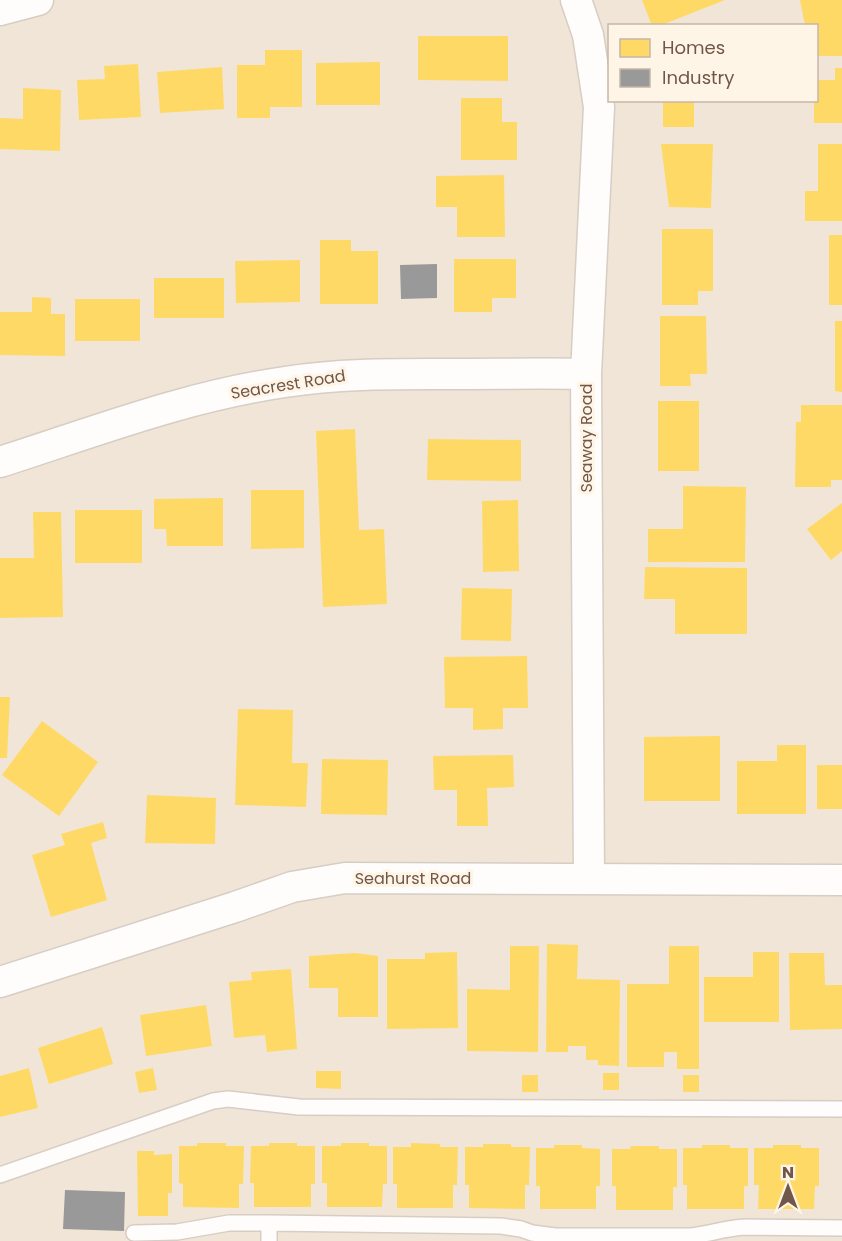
<svg xmlns="http://www.w3.org/2000/svg" width="842" height="1241" font-family="Poppins,sans-serif">
  <rect width="100%" height="100%" fill="#f5f0e7"/>
  <path fill="#f1e5d7" fill-rule="evenodd" d="M0 0H842V1241H0ZM610 26H816V100H610Z"/>
  <path fill="#ffd966" d="M642 0H725L659 26H652Z
    M800 0H842V56H816V26H805Z
    M418 36H508V81L418 80Z
    M265 50H302V107H270V118H237V65H265Z
    M380 62V105H316V63Z
    M138 64 141 117 79 120 77 80 105 79 104 66Z
    M222 67 224 109 160 113 157 72Z
    M835 68H842V123H814V100H816V80H835Z
    M23 88 61 90 60 151 0 149V118L23 119Z
    M461 98H502V122H517V160H461Z
    M663 100H694V127H663Z
    M661 144H713L711 208 669 207Z
    M818 144H842V221H805V191H818Z
    M504 175 505 237H457V207H436V176Z
    M662 229H713V291H698V305H662Z
    M829 235H842V305H829Z
    M320 240H351V251H378V304H320Z
    M454 259H516V298H492V312H454Z
    M300 260V302L236 303 235 261Z
    M154 278H224V318H154Z
    M32 297 51 298V314H65V356L0 355V312H32Z
    M75 299H140V341H75Z
    M660 316H706L707 374H690L691 386H660Z
    M835 321H842V392L835 391Z
    M658 401H699V471H658Z
    M801 405H842V480H831V487H795L796 422H801Z
    M355 429 359 530 384 529 387 604 323 607 316 431Z
    M428 439 521 440V481L427 480Z
    M683 486 746 487 745 562H648V529H683Z
    M251 490H304V548L251 549Z
    M223 498V546H167L166 529H154V499Z
    M518 500 519 571 483 572 482 501Z
    M842 503V551L831 560 807 529Z
    M75 510H142V563H75Z
    M33 512H61L63 617 0 618V558H34Z
    M645 567 747 568V634H675V599H644Z
    M462 588 512 589 511 641 461 640Z
    M527 656 528 708H503V729L473 730V708H445L444 657Z
    M0 697H10L7 758H0Z
    M238 709 293 710 292 763H308L306 807 235 805Z
    M42 721 98 762 59 816 2 775Z
    M720 736V801H644V737Z
    M777 745H806V814H737V761H777Z
    M513 755 514 787 487 788 488 826H457V790H434L433 756Z
    M322 759 388 760 387 815 321 814Z
    M817 765H842V809H817Z
    M147 795 216 798 215 844 145 843Z
    M103 822 107 838 91 843 107 900 51 917 32 855 65 845 61 834Z
    M547 944 578 945 577 979 620 980 619 1066 598 1065V1060H586V1046H568V1052H546Z
    M510 946H539L538 1052 467 1051V989L510 990Z
    M669 946H699V1069H677V1052H664V1067H627V984H669Z
    M457 952 458 1028 387 1029V959H425V953Z
    M753 952H779V1022H704V977H753Z
    M355 953 378 956V1017H338V988H309V956Z
    M789 953H824L825 985H842V1029L790 1030Z
    M291 969 297 1049 267 1052 265 1035 234 1038 229 982 252 980 251 972Z
    M206 1005 212 1046 146 1056 140 1015Z
    M102 1027 113 1064 49 1084 38 1048Z
    M29 1068 38 1108 0 1117V1076Z
    M153 1068 157 1090 139 1093 135 1072Z
    M316 1071H341V1089L316 1088Z
    M603 1073H619V1090H603Z
    M522 1075H538V1092H522Z
    M683 1075H699V1092H683Z
    M197 1143H226V1146H244L243 1184H239V1208L183 1207V1184L179 1183V1146H197Z
    M269 1143H297V1146H315V1184H311V1207H254V1183H250L251 1146H269Z
    M341 1143H369V1146H387V1184H383L382 1207H327V1183H322V1146H341Z
    M411 1143 440 1144V1147H458L457 1185H453V1208H397V1184H393V1147H411Z
    M483 1144H511V1147H530L529 1185H525V1209L469 1208V1185H465V1147H483Z
    M554 1145H582V1148L600 1149V1186H596V1209H540V1186H536V1148H554Z
    M702 1145H730V1148H748V1186H744V1209H687V1185H683V1148H702Z
    M773 1145H801V1148H819V1186H815L814 1209H758L759 1185H754V1148H773Z
    M631 1146H659V1149H677V1187H673V1210H616V1186H612V1149H630Z
    M137 1151H154V1155L172 1154V1193H168V1216H138Z"/>
  <path fill="#999" d="M437 264V298L401 299 400 265Z
    M65 1190 125 1192 124 1231 63 1229Z"/>
  <g fill="none" stroke-linecap="round" stroke-linejoin="round">
    <defs>
      <path id="service" d="M0 1175 213 1101 228 1099 299 1107 842 1109
        M134 1233 177 1232 229 1223H269
        M269 1241V1223L501 1226 521 1229 532 1233 555 1236H691C709 1234 726 1228 745 1227L842 1228"/>
      <path id="minor" d="M576 0 588 35 599 107 586 374 589 879
        M0 10 38 0
        M0 462C94 432 187 396 285 382 341 373 397 374 453 374 498 374 542 373 586 374
        M0 982 235 907 292 887 345 878 842 880"/>
    </defs>
    <use href="#service" stroke="#d6cdc5" stroke-width="18"/>
    <use href="#minor" stroke="#d6cdc5" stroke-width="33"/>
    <use href="#service" stroke="#fefdfb" stroke-width="15"/>
    <use href="#minor" stroke="#fefdfb" stroke-width="30"/>
  </g>
  <g text-anchor="middle" stroke-width="6" stroke-linejoin="round" paint-order="stroke">
    <g font-size="16" fill="#715749" stroke="#fff5e7">
      <text transform="translate(288 384) rotate(-9)" y="6">Seacrest Road</text>
      <text transform="translate(586 438) rotate(-90)" y="6">Seaway Road</text>
      <text x="413" y="884">Seahurst Road</text>
    </g>
  </g>
  <rect x="608" y="24" width="210" height="78" fill="#fff5e7" stroke="#c6b6a8" stroke-width="1.5"/>
  <rect x="620" y="39" width="30" height="18" fill="#ffd966" stroke="#c6b6a8" stroke-width="1.5"/>
  <text x="662" y="54" font-size="18" fill="#715749">Homes</text>
  <rect x="620" y="69" width="30" height="18" fill="#999999" stroke="#c6b6a8" stroke-width="1.5"/>
  <text x="662" y="84" font-size="18" fill="#715749">Industry</text>
  <g transform="translate(788 1187)" stroke="#fff5e7" stroke-width="4.5" paint-order="stroke">
  <path d="M0-4.5L10 22L0 15L-10 22Z" fill="#715749"/>
  <text y="-9" font-size="16" font-weight="bold" text-anchor="middle" fill="#715749">N</text>
  </g>
</svg>
